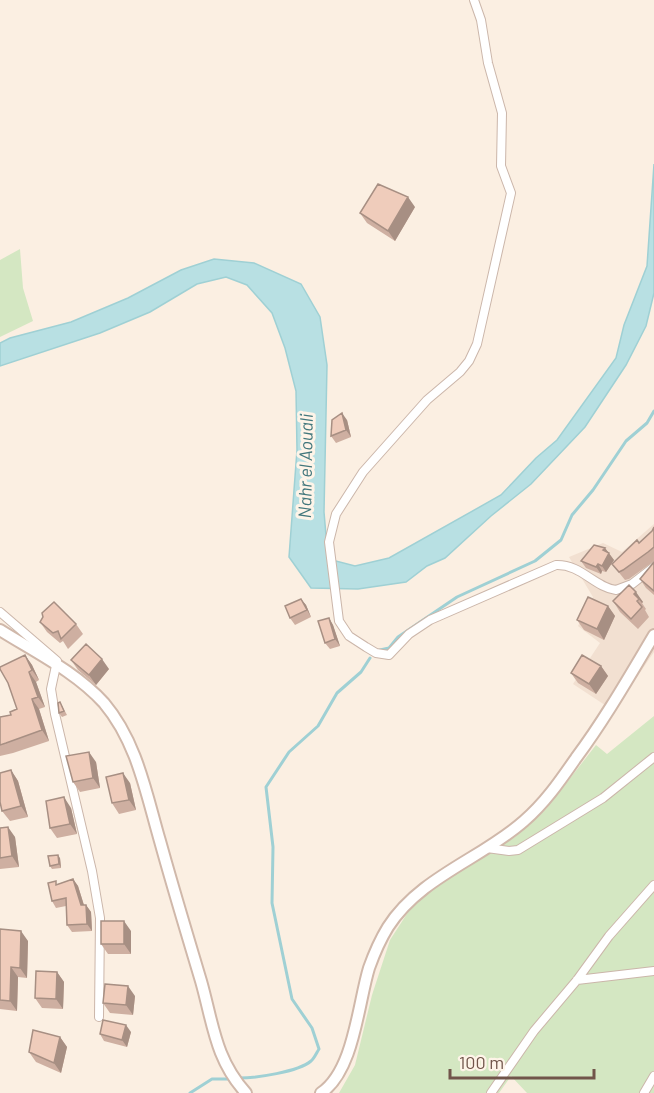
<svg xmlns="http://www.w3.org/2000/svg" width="654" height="1093" font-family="Barlow,sans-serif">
  <rect width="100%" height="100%" fill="#fbefe2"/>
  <path fill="#f2e0d1" d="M654 524V652L614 711 573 684 600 643 578 626 593 597 569 557 603 543 622 552Z"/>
  <path fill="#d4e7c2" d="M20 249 23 288 33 321 0 337V260Z
    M654 716V1093H527L511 1076 499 1093H339L355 1065 372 995 390 940 412 906 443 882 515 837 531 823 546 809 596 745 607 754Z"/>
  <path fill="#b8e0e3" stroke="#9fd0d4" stroke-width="1.5" d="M654 164V293L646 326 626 365 585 427 531 484 491 516 445 558 427 566 406 582 358 589 311 588 289 557 297 450 296 391 285 348 272 313 247 285 226 277 197 284 150 312 100 333 0 366V343L10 338 71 322 128 298 181 270 214 259 254 263 301 284 320 317 327 365 324 512 328 559 355 566 389 558 501 495 536 458 557 440 616 358 624 325 647 266Z"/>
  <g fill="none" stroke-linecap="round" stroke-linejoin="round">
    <path stroke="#9fd0d4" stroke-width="3" d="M380 650 389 648 398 637 457 597 535 561 561 540 572 515 593 490 626 441 647 423 654 411
      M239 1078C256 1078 298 1072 311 1061 314 1059 317 1052 319 1049L312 1028 292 999 272 903 273 847 266 787 289 752 318 726 337 693 361 672 370 658
      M190 1093 212 1079H232"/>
    <defs>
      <path id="minor" d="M474 0 481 20 488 63 502 113 501 166 511 193 477 344 469 361 460 372 427 400 363 472 336 514 329 542 339 621 349 636 366 647 376 653 389 655 409 634 430 620 556 565C581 564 594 587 616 590L632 584 654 567
        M0 612 57 661 51 689 55 714 92 871 100 918 99 1017
        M487 848 509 851 518 850 603 798 654 757
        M577 980 654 971
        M491 1093 534 1031 577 980 609 936 654 885
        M644 1093 654 1076"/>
      <path id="secondary" d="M0 630C35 652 76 672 104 703 137 742 146 793 160 841 173 888 187 934 201 981 213 1023 215 1059 246 1093
        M321 1093C354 1071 358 1004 369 968 374 954 380 940 388 927 420 877 481 859 524 821 545 803 560 781 576 758 605 719 629 677 654 635"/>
    </defs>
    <use href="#minor" stroke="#cbb6aa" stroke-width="10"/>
    <use href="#secondary" stroke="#d0b8aa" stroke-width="14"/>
    <use href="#minor" stroke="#fff" stroke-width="8"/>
    <use href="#secondary" stroke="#fff" stroke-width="10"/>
  </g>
  <path fill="#ceafa1" d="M415 207 395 241 367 223 360 213Z
    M347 420 351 437 336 443 331 436Z
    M654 527V561L629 579 625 580 612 564 639 543 652 531Z
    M605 548 614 560 606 572 602 571 601 574 586 568 581 561Z
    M654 562V595L646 588 640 579Z
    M629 585 643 602 642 603 646 609 645 610 649 617 638 629 620 612 613 601Z
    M301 599 306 605 311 617 295 625 290 618Z
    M608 606 615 616 604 640 584 630 577 620Z
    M329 618 333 625 340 646 330 649 325 643Z
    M40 622 76 624 83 634 68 649 63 641 60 643 47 632Z
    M25 655 32 665 39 680 36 682 45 707 39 709 49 741 13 753 0 756V717L11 715 17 709Z
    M71 660 109 669 96 685 78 670Z
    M601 666 608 676 596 694 578 683 571 673Z
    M60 702 67 715 62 717 59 713Z
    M96 762 100 788 80 792 73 782Z
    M11 770 18 781 28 817 10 821 2 811Z
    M130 783 136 810 119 814 112 803Z
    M71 808 77 834 57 838 50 828Z
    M0 828 15 837 19 867 0 869Z
    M60 858 61 868 52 869 50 866Z
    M73 879 78 886 84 905H86L91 912 92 931 72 932 67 925 66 906 56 908 52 901 58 884Z
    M0 929 28 941 27 978 18 977 17 1011 0 1009Z
    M131 931V954H108L101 944Z
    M57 972 64 982 63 1009 42 1008 35 998Z
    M135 996 133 1015 110 1013 103 1003Z
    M131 1032 127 1047 104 1041 100 1034Z
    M60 1037 67 1047 61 1073 36 1062 29 1052Z"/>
  <path fill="#a78f83" d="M408 197 415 207 395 241 388 231Z
    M342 413 347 420 351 437 346 430Z
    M605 548 614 560 606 572 602 566 603 550Z
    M598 564 602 571 601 574 596 567Z
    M636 592 643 602 642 603 634 594Z
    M301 599 306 605 311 617 307 610Z
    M608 606 615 616 604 640 597 629Z
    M329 618 333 625 340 646 335 639Z
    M25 655 32 665 39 680 32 670Z
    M102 659 109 669 96 685 89 675Z
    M601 666 608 676 596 694 589 684Z
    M29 672 36 682 45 707 38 697Z
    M32 699 39 709 49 741 42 730Z
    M89 752 96 762 100 788 93 778Z
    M11 770 18 781 28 817 21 806Z
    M123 773 130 783 136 810 129 800Z
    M64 797 71 808 77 834 70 824Z
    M8 827 15 837 19 867 12 856Z
    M58 855 60 858 61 868 59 864Z
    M73 879 78 886 86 912 81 905Z
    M86 905 91 912 92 931 87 924Z
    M124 921 131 931V954L124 944Z
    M21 931 28 941 27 978 20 968Z
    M11 967 18 977 17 1011 10 1001Z
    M57 972 64 982 63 1009 56 999Z
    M128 986 135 996 133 1015 126 1005Z
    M126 1025 131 1032 127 1047 122 1040Z
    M60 1037 67 1047 61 1073 54 1063Z"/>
  <path fill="#efccbb" stroke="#a78f83" stroke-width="1.5" d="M378 184 408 197 388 231 360 213Z
    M342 413 346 430 331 436 332 420Z
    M654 527V547L648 552 623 570 619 572 612 564 637 540 639 543 652 531Z
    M594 545 605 548 603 550 609 553 602 566 598 564 596 567 581 561Z
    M654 562V591L640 579Z
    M629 585 636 592 634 594 639 599 637 601 642 607 631 619 613 601Z
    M588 597 608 606 597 629 577 620Z
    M301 599 307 610 290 618 285 606Z
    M54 602 76 624 61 639 58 631 53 633 40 622 43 617 42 613Z
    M329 618 335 639 325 643 318 621Z
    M86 644 102 659 89 675 71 660Z
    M25 655 32 670 29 672 38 697 32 699 42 730 6 743 0 745V717L11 715 10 712 17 709 8 683 0 669V667Z
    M582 655 601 666 589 684 571 673Z
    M60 702 64 711 59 713 58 703Z
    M89 752 93 778 73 782 66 756Z
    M11 770 21 806 2 811 0 802V773Z
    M123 773 129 800 112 803 106 777Z
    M64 797 70 824 50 828 46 801Z
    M8 827 12 856 0 858V828Z
    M58 855 59 864 50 866 48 856Z
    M73 879 81 905H86L87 924 67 925 66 898 52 901 48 883 56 881V885Z
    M101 921H124V944H101Z
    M0 929 21 931 20 968 11 967 10 1001 0 1000Z
    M36 971 57 972 56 999 35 998Z
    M105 984 128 986 126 1005 103 1003Z
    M103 1020 126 1025 122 1040 100 1034Z
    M33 1030 60 1037 54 1063 29 1052Z"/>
  <g text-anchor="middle" stroke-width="6" stroke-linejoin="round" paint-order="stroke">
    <g font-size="18" font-style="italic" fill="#42777c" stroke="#fef4e8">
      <text transform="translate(306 466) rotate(-89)" y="6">Nahr el Aouali</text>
    </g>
  </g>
  <path d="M450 1069v9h144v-9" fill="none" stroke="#71554a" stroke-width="3"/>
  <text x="459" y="1069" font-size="18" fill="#71554a" stroke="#fef4e8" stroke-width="4.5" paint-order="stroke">100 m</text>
</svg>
